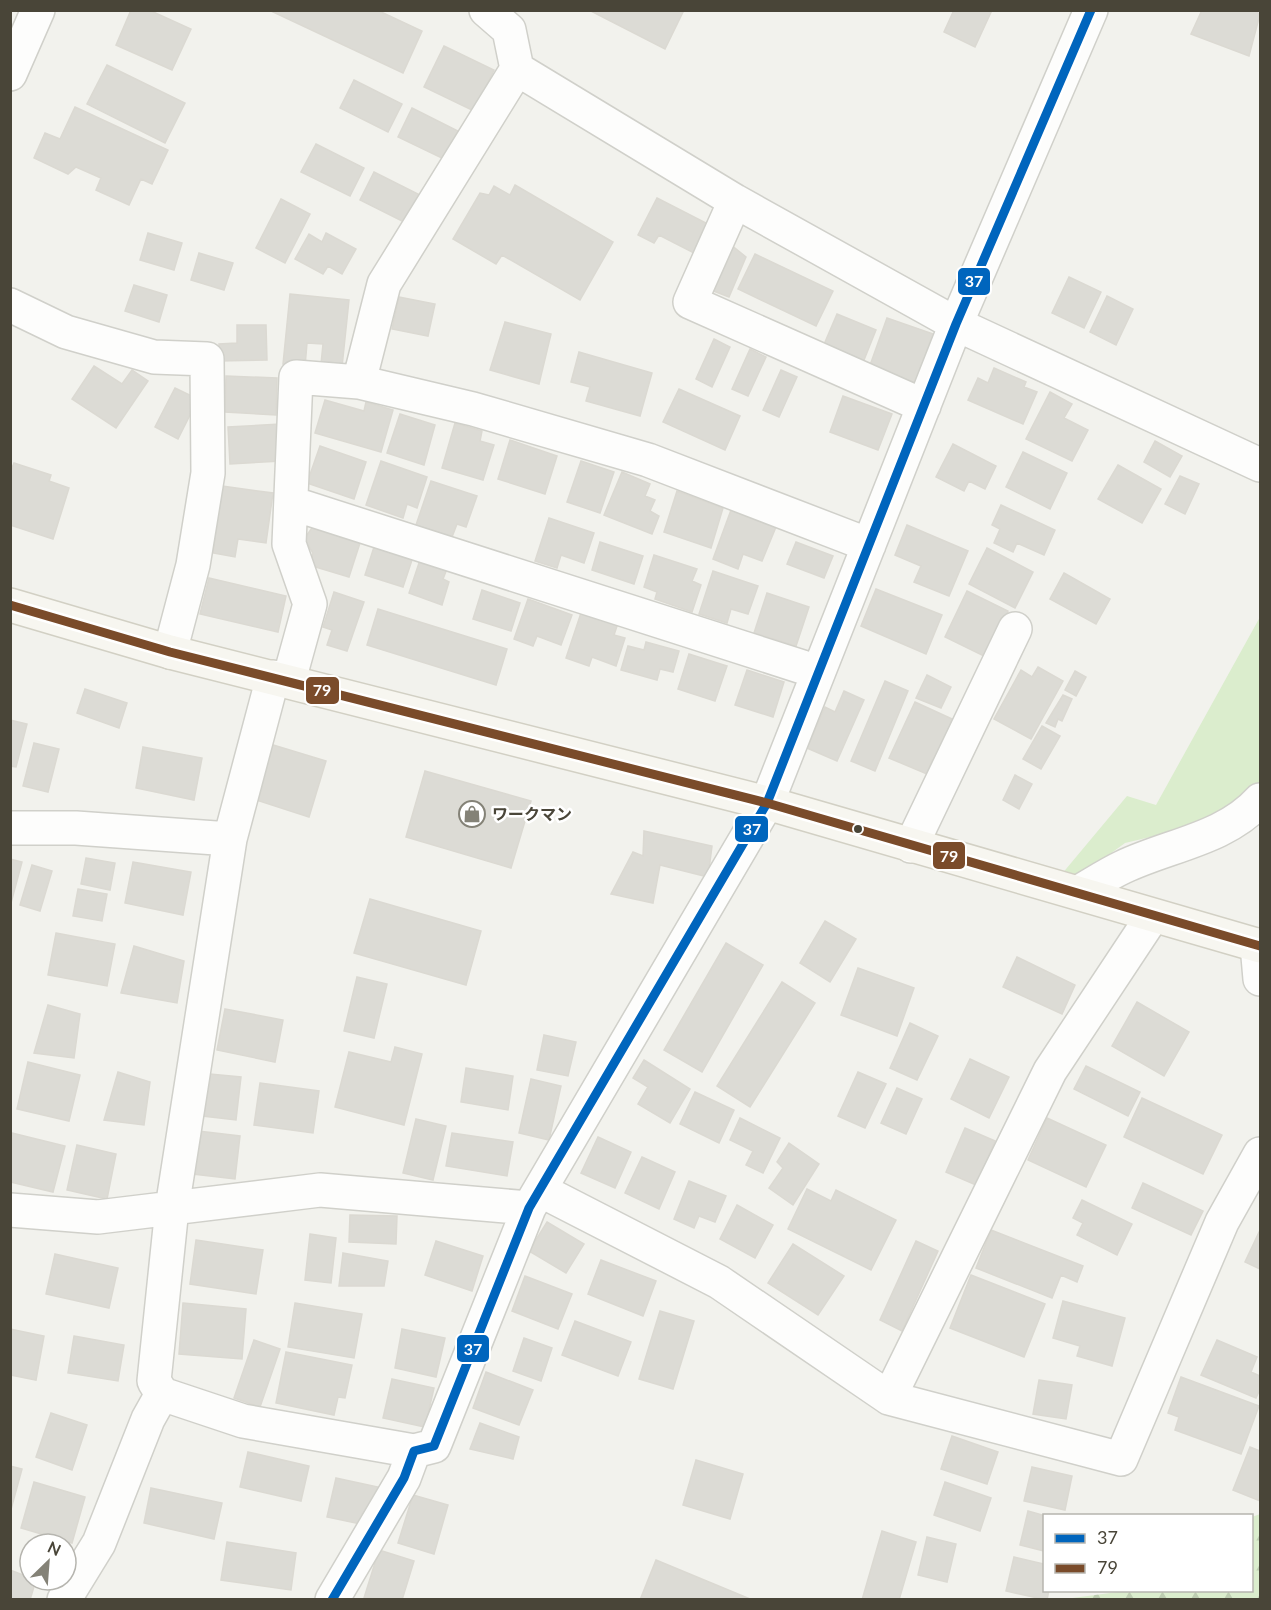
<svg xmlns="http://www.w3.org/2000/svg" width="1271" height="1610" font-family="Lato,'Noto Sans JP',sans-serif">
  <defs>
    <pattern id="forest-firs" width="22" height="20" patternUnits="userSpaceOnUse" patternTransform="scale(1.5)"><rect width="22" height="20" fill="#dbedcd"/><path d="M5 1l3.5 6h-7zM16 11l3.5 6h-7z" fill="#bdcdb1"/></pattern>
  </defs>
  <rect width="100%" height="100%" fill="#f2f2ed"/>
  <path fill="#dbedcd" d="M1260 617V787L1218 821 1125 843 1055 894 1046 893 1127 796 1156 805Z"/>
  <path fill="url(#forest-firs)" d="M1260 1514V1599H1065L1125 1591 1252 1590V1517Z"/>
  <path fill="#dcdbd5" stroke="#dbd9d2" stroke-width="1.5" d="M131 10H149L191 29 172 70 116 45Z
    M269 10H377L422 31 403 73Z
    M589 10H684L665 49Z
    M954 10H992L975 47 944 32Z
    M1202 10H1253L1260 14 1249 56 1191 34Z
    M444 46 494 70 474 111 424 87Z
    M107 65 185 103 165 143 87 104Z
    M354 80 402 104 388 132 340 108Z
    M75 107 168 150 152 184 141 179 129 205 96 190 101 178 76 167 68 174 34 158 45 133 60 139Z
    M412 108 460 132 446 160 398 137Z
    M316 144 364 168 350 196 301 172Z
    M374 172 422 196 408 224 360 200Z
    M515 185 613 242 580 300 502 255 496 264 453 239 480 193 489 195 494 186 510 195Z
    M657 198 708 224 694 253 659 235 654 243 638 235Z
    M281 199 310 214 285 263 256 248Z
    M148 233 182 243 174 270 140 260Z
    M326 233 356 249 342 274 328 266 323 274 295 259 309 234 322 242Z
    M730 244 746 257 729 297 711 290Z
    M199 253 233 263 224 290 191 280Z
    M755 254 833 291 816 326 738 289Z
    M1069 277 1101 292 1084 328 1052 313Z
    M134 285 167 295 159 322 125 311Z
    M290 294 349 300 342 367 321 364 323 344 307 343 305 367 283 364Z
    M1107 296 1133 309 1116 345 1090 332Z
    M399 297 435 304 428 336 392 329Z
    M837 314 876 330 862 365 822 349Z
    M887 318 933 334 915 384 869 368Z
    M505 322 551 334 539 384 490 370Z
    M237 325H266L267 360 219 361V344L237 343Z
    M714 339 730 347 712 387 696 379Z
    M750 349 766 357 748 396 732 389Z
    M579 352 652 373 640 416 586 401 590 387 571 382Z
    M94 366 122 384 132 370 148 381 116 428 72 399Z
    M994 368 1026 382 1024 387 1037 392 1023 424 968 400 978 378 988 383Z
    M781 370 797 377 779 417 763 410Z
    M226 376 277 378 276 415 225 412Z
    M175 388 198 399 178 439 155 427Z
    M679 389 740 416 725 450 663 422Z
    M1050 392 1072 404 1064 418 1088 430 1072 461 1026 439Z
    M843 396 892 414 878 450 830 432Z
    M325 400 364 411 366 402 393 410 381 452 315 433Z
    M400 414 435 425 424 465 387 453Z
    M455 423 482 431 480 441 494 445 483 480 442 468Z
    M280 424 281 461 230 464 228 427Z
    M510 440 557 456 545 494 498 479Z
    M1155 441 1182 456 1170 477 1144 462Z
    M953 444 996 466 985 489 969 481 964 491 936 477Z
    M320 446 366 462 354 499 307 483Z
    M1023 452 1067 473 1050 509 1006 487Z
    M381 461 427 477 417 508 407 504 403 518 366 505Z
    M581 461 614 472 600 513 567 502Z
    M14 463 51 475 49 481 69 488 53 539 10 525V473Z
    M1118 465 1161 489 1142 523 1098 499Z
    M622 472 650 484 645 496 655 500 650 511 659 516 652 534 604 515Z
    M1180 476 1199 484 1185 514 1165 504Z
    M431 481 477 496 466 527 457 524 452 537 416 525Z
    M222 486 273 493 266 543 238 539 235 557 213 553Z
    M677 491 723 508 711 548 664 532Z
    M1001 505 1055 530 1044 555 1017 543 1013 552 994 543 1000 529 992 525Z
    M731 510 776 527 762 561 743 554 738 569 713 559Z
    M549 518 594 533 584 563 561 555 557 568 535 561Z
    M907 525 968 551 949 596 914 582 921 566 895 555Z
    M312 528 360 543 349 577 309 565 313 553 304 539Z
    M600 542 643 556 634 584 592 570Z
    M796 542 833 556 824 578 787 564Z
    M374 547 412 560 403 587 365 575Z
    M987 548 1033 572 1015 608 969 584Z
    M654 555 697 569 692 581 701 585 692 612 655 599 657 592 644 587Z
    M420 560 447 569 443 579 449 582 442 605 409 593Z
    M713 571 758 586 748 614 731 609 727 623 699 614Z
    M1064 573 1110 599 1096 624 1050 599Z
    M209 578 286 596 278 632 200 614Z
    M876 589 942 615 926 654 861 626Z
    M482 590 520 603 511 631 473 619Z
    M967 591 1008 611 986 657 945 637Z
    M334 592 364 602 347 651 327 645 332 630 323 627Z
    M767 593 809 607 796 646 754 633Z
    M528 599 572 615 561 645 537 636 533 646 514 639Z
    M378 609 507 649 496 685 367 645Z
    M582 610 618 623 614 635 625 638 616 666 592 657 589 666 566 658Z
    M646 642 679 651 673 672 660 669 657 680 621 670 628 646 644 650Z
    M689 654 727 666 715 701 678 689Z
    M1038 667 1063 681 1031 739 994 719 1021 670 1032 677Z
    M747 670 784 682 773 717 735 705Z
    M1075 671 1086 677 1076 696 1065 690Z
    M927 675 951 687 941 708 916 698Z
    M885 681 908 691 875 771 851 761Z
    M85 689 127 703 119 728 77 713Z
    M844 691 864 700 837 761 807 748 825 707 835 712Z
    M1063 695 1072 699 1062 721 1058 719 1055 727 1046 723Z
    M915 702 952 719 937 763 932 760 927 774 889 758Z
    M10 720 27 724 16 767 10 766Z
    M1042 726 1060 736 1041 769 1023 759Z
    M34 743 59 749 48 792 23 786Z
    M270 744 326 761 309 817 253 799Z
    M143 747 202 758 194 800 136 788Z
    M425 771 531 801 511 868 406 837Z
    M1015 775 1032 784 1019 809 1003 800Z
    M644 831 712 846 708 877 660 865 653 903 611 894 633 852 643 856Z
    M86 858 115 863 110 890 81 884Z
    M10 859 22 862 11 903H10Z
    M133 862 191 872 183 915 125 903Z
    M32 865 52 871 40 911 20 905Z
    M78 889 107 894 102 921 73 916Z
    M370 899 481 931 466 985 354 953Z
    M825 921 856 939 830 982 800 963Z
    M56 933 115 944 107 986 48 975Z
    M726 943 763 965 702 1072 664 1050Z
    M134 946 184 961 177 1003 121 993Z
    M1017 957 1075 985 1062 1014 1003 987Z
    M858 968 914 988 897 1036 841 1015Z
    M357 977 387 984 374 1038 344 1031Z
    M782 982 815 1003 750 1107 717 1086Z
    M1137 1002 1189 1032 1164 1076 1112 1046Z
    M48 1005 80 1014 74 1058 34 1053Z
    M225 1009 283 1020 275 1062 217 1050Z
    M910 1023 938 1036 917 1080 890 1068Z
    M544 1035 576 1042 568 1076 537 1070Z
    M395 1047 422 1054 404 1125 335 1107 349 1052 391 1062Z
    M970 1059 1009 1077 989 1118 951 1099Z
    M644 1060 690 1089 670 1123 638 1104 648 1087 633 1078Z
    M28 1062 80 1075 69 1121 17 1109Z
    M1086 1066 1140 1092 1128 1116 1074 1089Z
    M466 1068 513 1076 508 1110 461 1102Z
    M118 1072 150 1082 144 1125 104 1120Z
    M858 1072 886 1084 865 1128 838 1116Z
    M199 1073 241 1077 236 1120 194 1115Z
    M531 1079 561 1086 549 1140 519 1133Z
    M260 1083 319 1091 313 1133 254 1125Z
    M897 1088 922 1099 906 1134 881 1123Z
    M695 1092 734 1110 719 1143 680 1124Z
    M1142 1098 1222 1135 1203 1174 1124 1137Z
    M740 1118 780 1138 763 1173 746 1165 753 1151 730 1140Z
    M1047 1118 1106 1145 1086 1187 1028 1160Z
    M416 1119 446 1126 433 1180 403 1173Z
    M965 1128 995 1141 976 1185 946 1172Z
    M198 1131 240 1136 235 1179 193 1174Z
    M12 1133 65 1146 53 1192 10 1182Z
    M452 1133 513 1142 507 1176 446 1166Z
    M598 1137 631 1152 615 1188 581 1173Z
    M789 1143 819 1164 793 1205 769 1188 783 1168 777 1162Z
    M77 1145 116 1154 107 1199 67 1190Z
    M642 1157 675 1172 659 1209 625 1193Z
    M689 1181 726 1196 715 1222 699 1216 694 1228 674 1219Z
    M1143 1183 1203 1211 1191 1235 1132 1208Z
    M807 1189 831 1201 836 1190 896 1220 871 1270 788 1229Z
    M1082 1200 1132 1224 1117 1255 1077 1235 1083 1223 1073 1218Z
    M737 1205 773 1225 755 1258 720 1239Z
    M350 1215 397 1216 396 1244 349 1242Z
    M547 1222 584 1244 566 1273 529 1251Z
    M991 1230 1083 1266 1077 1282 1061 1275 1052 1298 976 1268Z
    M1260 1230V1269L1245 1262Z
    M310 1234 336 1238 331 1283 305 1280Z
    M196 1240 263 1250 256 1294 190 1284Z
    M436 1241 483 1256 472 1291 425 1275Z
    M916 1241 938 1251 902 1331 880 1320Z
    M793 1244 844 1276 818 1315 768 1283Z
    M343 1253 388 1261 384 1286H339Z
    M55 1254 118 1268 109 1308 46 1294Z
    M601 1260 656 1281 643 1316 588 1294Z
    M971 1275 1045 1304 1024 1357 950 1328Z
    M525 1276 572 1294 558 1329 512 1311Z
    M1063 1301 1125 1318 1112 1366 1077 1356 1080 1346 1053 1338Z
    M183 1303 246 1309 242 1359 179 1354Z
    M295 1303 362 1314 354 1358 288 1347Z
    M660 1311 694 1321 673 1389 639 1379Z
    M575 1321 631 1342 618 1376 562 1355Z
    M10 1329 44 1336 36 1380 10 1375Z
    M402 1329 445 1338 436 1377 395 1368Z
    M74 1336 124 1345 118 1381 68 1373Z
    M524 1338 552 1348 541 1381 513 1371Z
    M254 1340 280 1349 260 1407 234 1398Z
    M1217 1340 1257 1357 1251 1372 1260 1376V1389L1256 1398 1201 1375Z
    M286 1352 352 1365 345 1398 338 1397 334 1415 276 1403Z
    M486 1372 533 1390 519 1425 473 1408Z
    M1181 1377 1259 1406 1241 1454 1175 1430 1179 1417 1168 1413Z
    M392 1379 434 1388 425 1427 383 1418Z
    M1039 1380 1072 1385 1066 1419 1033 1414Z
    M51 1413 87 1425 72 1470 36 1457Z
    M480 1423 519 1437 513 1459 470 1449Z
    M952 1436 998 1452 987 1484 941 1469Z
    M1250 1447 1260 1451V1501L1233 1490Z
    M248 1452 309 1466 301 1501 240 1487Z
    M696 1460 743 1474 730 1519 683 1505Z
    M10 1466 22 1469 10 1513Z
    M1032 1467 1072 1476 1065 1510 1024 1501Z
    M336 1478 378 1487 370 1526 327 1517Z
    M34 1482 85 1497 72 1543 21 1528Z
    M945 1482 991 1498 980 1531 934 1515Z
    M151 1488 222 1503 214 1539 144 1523Z
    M413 1495 448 1505 434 1554 398 1543Z
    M1028 1511 1046 1516 1044 1551 1020 1545Z
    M882 1531 916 1542 899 1600H862Z
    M927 1537 956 1544 947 1582 918 1575Z
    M227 1542 296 1553 291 1590 221 1580Z
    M379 1550 414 1561 402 1600 364 1598Z
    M1014 1557 1044 1564V1590H1049L1047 1600 1006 1591Z
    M656 1560 750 1599 640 1600Z
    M10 1570 36 1580 30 1600H10Z"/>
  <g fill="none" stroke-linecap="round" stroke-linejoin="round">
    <defs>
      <path id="street" d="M486 10 509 30 517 69 735 201 956 324 1260 465
        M10 74 38 10
        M735 201 690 302 924 406
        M10 305 66 332 154 357 207 359 208 473 193 565 170 652
        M359 382 473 409 648 460 869 545
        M291 503 818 672
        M289 680 310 604 289 544 296 377 359 382 384 284 517 69
        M10 828H76L230 839
        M911 846 1015 629
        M1079 892C1093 884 1108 874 1123 867 1169 845 1225 839 1260 800
        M1257 945 1260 979
        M540 1190 719 1282 889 1398 1121 1459 1222 1222 1260 1154
        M10 1210 98 1217 320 1190 529 1208
        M162 1394 243 1421 414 1451
        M889 1398 1050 1071 1152 917
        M64 1600 99 1543 148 1419 162 1394 154 1381 172 1208 230 839 273 677
        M332 1600 404 1478 414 1451 434 1446 529 1208 767 803 956 324 1091 10"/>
      <path id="secondary" d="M10 605 170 652 767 803 1260 946"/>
    </defs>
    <use href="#street" stroke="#d0d0ca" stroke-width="36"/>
    <use href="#secondary" stroke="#d2d0c4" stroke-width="36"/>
    <use href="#street" stroke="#fdfdfc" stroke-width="33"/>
    <use href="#secondary" stroke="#f7f6f0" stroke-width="33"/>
    <defs>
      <path id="bus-1" d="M332 1600 404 1478 414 1451 434 1446 529 1208 767 803 956 324 1091 10"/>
      <path id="bus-2" d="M10 605 170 652 767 803 1260 946"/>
    </defs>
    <use href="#bus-1" stroke="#fff" stroke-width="14"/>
    <use href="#bus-2" stroke="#fff" stroke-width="14"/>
    <use href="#bus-1" stroke="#0065bd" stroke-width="9"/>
    <use href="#bus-2" stroke="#7a4b2a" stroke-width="9"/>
  </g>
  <defs>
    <symbol id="shop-ring" viewBox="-11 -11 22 22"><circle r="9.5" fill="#fff" stroke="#848277" stroke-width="1.5"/><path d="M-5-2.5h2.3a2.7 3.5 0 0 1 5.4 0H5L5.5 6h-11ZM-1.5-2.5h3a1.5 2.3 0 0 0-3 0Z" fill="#848277"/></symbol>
  </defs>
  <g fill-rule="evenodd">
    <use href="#shop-ring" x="457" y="799" width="30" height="30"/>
  </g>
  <circle fill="#494538" stroke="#fff" stroke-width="2" cx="858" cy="829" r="5"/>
  <g text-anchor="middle" stroke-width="5" stroke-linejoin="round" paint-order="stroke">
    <g font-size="16" font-weight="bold" fill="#494538" stroke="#fff" text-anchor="start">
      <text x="492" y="820">ワークマン</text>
    </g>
  </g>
  <g stroke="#fff" stroke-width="2">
    <rect x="957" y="267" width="34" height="29" rx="6" fill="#0065bd"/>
    <rect x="305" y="676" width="35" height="29" rx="6" fill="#7a4b2a"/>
    <rect x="734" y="815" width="35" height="28" rx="6" fill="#0065bd"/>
    <rect x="932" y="841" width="34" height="29" rx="6" fill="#7a4b2a"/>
    <rect x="456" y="1334" width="34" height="29" rx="6" fill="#0065bd"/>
  </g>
  <g font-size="16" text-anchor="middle" font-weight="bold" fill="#fff">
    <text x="974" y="287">37</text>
    <text x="322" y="696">79</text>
    <text x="752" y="835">37</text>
    <text x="949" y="862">79</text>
    <text x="473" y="1355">37</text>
  </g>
  <rect width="1271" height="1610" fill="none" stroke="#494538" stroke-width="24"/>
  <rect x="1043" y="1514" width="210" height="78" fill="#ffffff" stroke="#b6b5af" stroke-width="1.5"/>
  <rect x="1055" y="1534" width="30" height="9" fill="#0065bd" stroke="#b6b5af" stroke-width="1.5"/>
  <text x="1097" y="1544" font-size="18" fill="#494538">37</text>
  <rect x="1055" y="1564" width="30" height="9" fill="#7a4b2a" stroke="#b6b5af" stroke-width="1.5"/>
  <text x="1097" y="1574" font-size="18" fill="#494538">79</text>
  <g transform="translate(48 1562) rotate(25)"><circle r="28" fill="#ffffff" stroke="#b6b5af" stroke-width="1.5"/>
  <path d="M0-4.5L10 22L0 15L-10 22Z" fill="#848277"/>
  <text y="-9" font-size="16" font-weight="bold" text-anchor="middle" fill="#494538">N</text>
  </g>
</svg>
